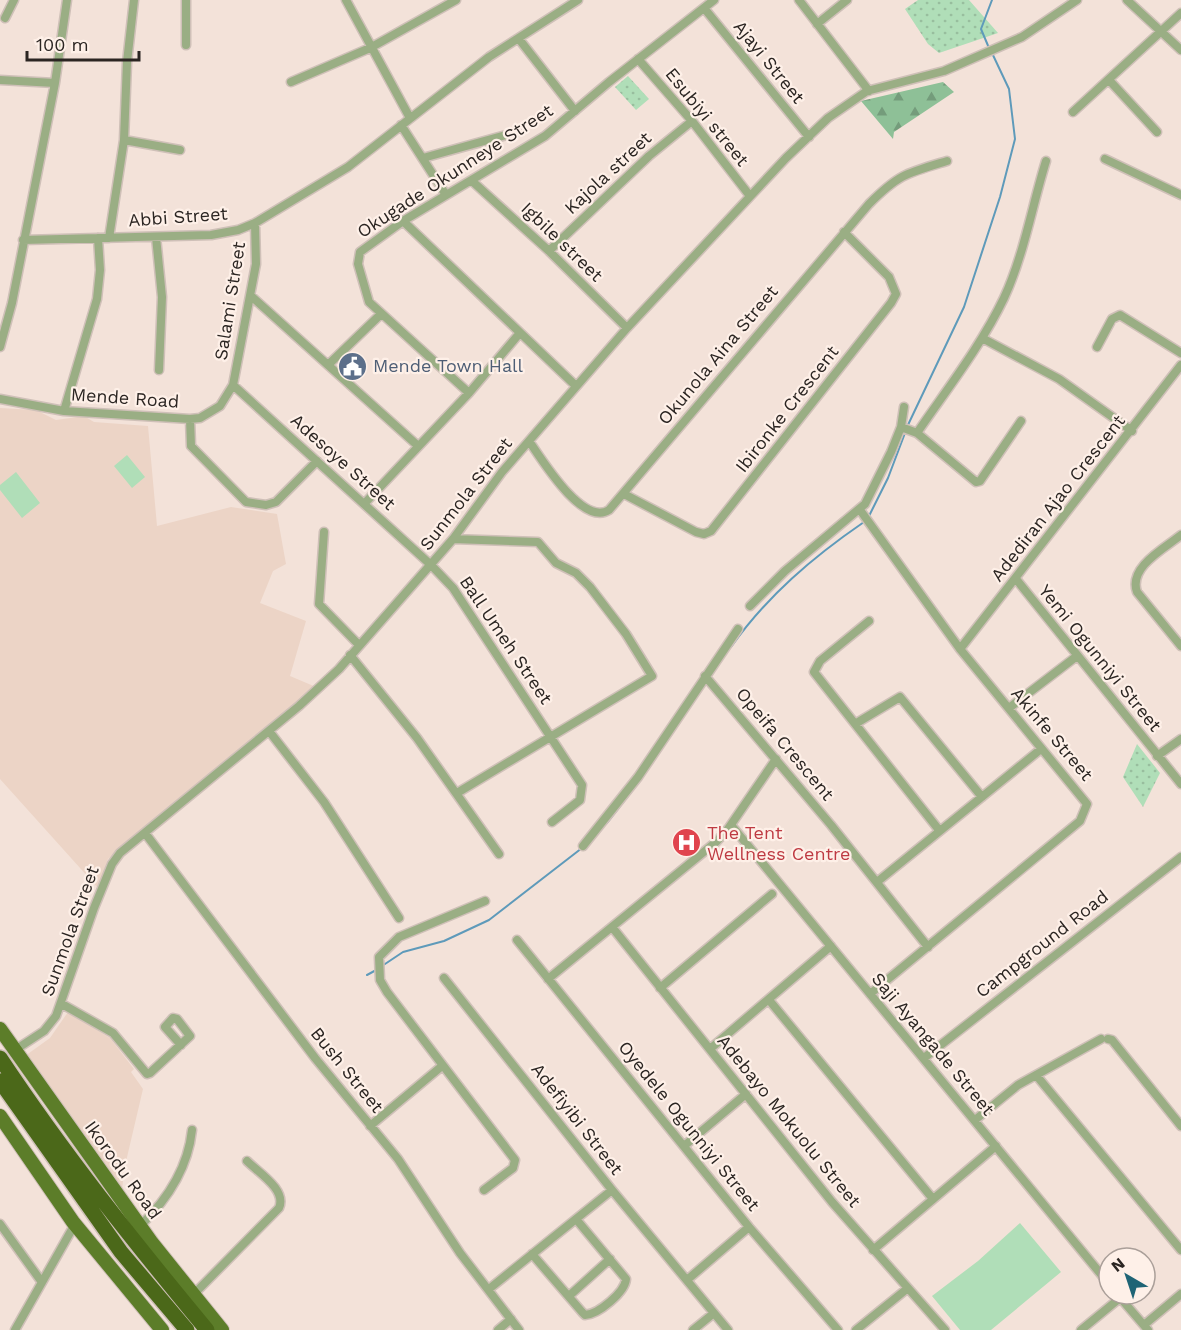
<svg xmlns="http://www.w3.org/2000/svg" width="1181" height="1330" font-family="'Work Sans',sans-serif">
  <defs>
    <pattern id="forest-firs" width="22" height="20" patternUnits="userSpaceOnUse" patternTransform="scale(1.5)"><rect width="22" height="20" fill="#8ec097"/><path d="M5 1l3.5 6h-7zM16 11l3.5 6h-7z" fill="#749c7b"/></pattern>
    <pattern id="park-dots" width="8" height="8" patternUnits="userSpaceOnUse" patternTransform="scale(1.5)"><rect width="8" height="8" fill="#b0deb8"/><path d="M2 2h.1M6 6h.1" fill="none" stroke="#98be9e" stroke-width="1.8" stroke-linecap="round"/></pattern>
  </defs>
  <rect width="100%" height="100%" fill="#f3e2d9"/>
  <path fill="#ecd4c6" d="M0 408 36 410 56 420 84 416 94 422 148 426 157 526 231 507 277 514 286 564 273 571 260 603 306 621 290 676 316 687 108 859 98 888 0 779Z
    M68 1012 110 1038 134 1069 131 1072 143 1089 124 1170 122 1191 25 1056 50 1038Z"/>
  <path fill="url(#forest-firs)" d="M943 82 954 92 894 132 893 139 861 101Z"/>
  <path fill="url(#park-dots)" d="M918 0H969L998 33 939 53 928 44 905 9Z
    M628 76 649 99 636 110 615 87Z
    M1137 744 1160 773 1143 807 1123 777Z"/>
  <path fill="#b0deb8" d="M127 455 145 477 132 488 114 466Z
    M16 472 40 503 22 518 0 490V485Z
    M1020 1223 1061 1272 991 1330H960L932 1296 978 1261Z"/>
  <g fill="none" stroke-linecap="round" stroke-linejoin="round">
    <path stroke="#5e9aba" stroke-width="2" d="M989 48 981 29 992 0
      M907 427 964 307 1000 197 1015 139 1009 89 992 53
      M868 518 888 478 905 433
      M731 647C767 596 813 557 864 522
      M607 823 642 778
      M382 966 403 952 444 941 489 920 582 848
      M367 975 378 969"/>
    <defs>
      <path id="street" d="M346 0 410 118
        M799 0 869 91
        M1127 0 1181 50
        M704 8 809 137
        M5 18 14 0
        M817 24 847 0
        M519 39 575 111
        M186 45V0
        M638 59 692 121 750 196
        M0 80 55 83
        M1109 80 1157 132
        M291 82 370 48 456 0
        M1073 112 1181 13
        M401 125 446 195
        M124 140 180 150
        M423 158 517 132
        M1105 159 1181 195
        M472 181 549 251 627 328
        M403 221 576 386
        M156 237 162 297 159 370
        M109 238 124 140 127 62 134 0
        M23 240 211 235 238 230 255 223 348 167 489 57 578 0
        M549 251 649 156 692 121
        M251 296 417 445
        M982 338 1059 379 1132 431
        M0 347 12 303 55 83 67 0
        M1097 347 1112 319 1120 315 1181 353
        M328 365 381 314
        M233 385 431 565 453 588 582 785 580 800 552 822
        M469 393 369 302 358 264 360 252 403 221 545 136 609 82 714 0
        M0 399 64 411 190 419 200 418 220 406 233 385 256 264 255 223
        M64 411 97 299 100 270 98 238
        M190 419 191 446 246 502 266 505 276 502 317 461
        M901 427 917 433C947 389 981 346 1004 298 1024 255 1032 206 1046 161
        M917 433 976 482 980 481 1021 421
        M529 441C542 460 583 527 609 510L869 204C899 174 907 173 947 161
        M624 494 696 532 704 534 711 531 891 303 896 294 889 277 844 232
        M364 504 469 393 519 334
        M860 510 960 649 1087 804 1080 821 870 994
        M324 532 319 604 359 645
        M1181 535C1165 548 1128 567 1137 592L1181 646
        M453 539 538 542 556 563 576 573 590 587 626 634 652 676 457 793
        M1016 579 1181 784
        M750 606 785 571 865 504 891 452 901 427 904 407
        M869 621 820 661 814 672 939 830
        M960 649 1181 365
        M350 655 417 738 499 854
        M705 676 831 825 928 947
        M1009 708 1077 656
        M855 724 900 697 982 797
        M269 731 324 802 399 918
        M1157 756 1181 739
        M731 825 1109 1284
        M145 833 315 1058 398 1159 460 1253 519 1330
        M583 846 638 777 738 629
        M877 882 1041 749
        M612 927 832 1202 945 1330
        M517 940 749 1227 838 1330
        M444 978 612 1190 728 1330
        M548 979 716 842 728 829 776 759
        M660 988 772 894
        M769 1000 933 1199
        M62 1004 113 1033 147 1074 150 1073 190 1036 177 1019 173 1018 165 1027 181 1045
        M1108 1039 1112 1040 1181 1126
        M710 1049 831 946
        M15 1050 44 1031 56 1016 94 908 112 864 120 853 299 706 339 669 453 539 502 472 627 328 786 158 828 118 867 91 944 71 1022 37 1077 0
        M924 1058 1181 857
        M1036 1075 1181 1250
        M975 1120 1018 1085 1101 1039
        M370 1126 442 1066
        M684 1146 746 1094
        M484 1190 513 1168 515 1160 387 992 380 980 379 957 399 937 485 901
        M0 1224 41 1281
        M140 1226C167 1200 188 1168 192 1130
        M873 1250 996 1146
        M532 1254 582 1312 585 1315C599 1314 625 1292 626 1279L576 1219
        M687 1280 749 1227
        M489 1289 612 1190
        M1117 1294 1148 1330
        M193 1295 279 1208C287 1190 259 1173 247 1161
        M569 1296 610 1259
        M1144 1325 1181 1294
        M15 1330 75 1224
        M498 1330 511 1319
        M693 1330 714 1313
        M856 1330 908 1288
        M1081 1330 1120 1298"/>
      <path id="primary" d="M0 1029 152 1243 222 1330
        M0 1116 73 1222 162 1330"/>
      <path id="highway" d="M0 1058C63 1153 134 1242 207 1330
        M0 1081 121 1252 187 1330"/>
    </defs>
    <use href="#street" stroke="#cfc0b8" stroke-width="11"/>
    <use href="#primary" stroke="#cfc0b8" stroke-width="16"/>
    <use href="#highway" stroke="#cfc0b8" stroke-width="18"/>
    <use href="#street" stroke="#9aae84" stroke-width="8"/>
    <use href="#primary" stroke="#5c7d29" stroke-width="14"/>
    <use href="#highway" stroke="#4b6819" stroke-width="15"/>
  </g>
  <defs>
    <symbol id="civic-disc" viewBox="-11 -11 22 22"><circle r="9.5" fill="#5c6f8a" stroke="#fef0e8"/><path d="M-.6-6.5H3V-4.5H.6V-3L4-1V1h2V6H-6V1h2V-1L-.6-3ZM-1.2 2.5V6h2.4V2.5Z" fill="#fff"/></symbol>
    <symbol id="hospital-disc" viewBox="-11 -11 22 22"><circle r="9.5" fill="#e0444e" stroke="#fef0e8"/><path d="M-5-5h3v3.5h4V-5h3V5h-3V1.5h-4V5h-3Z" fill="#fff"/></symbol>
  </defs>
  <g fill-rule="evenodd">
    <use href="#civic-disc" x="336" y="350" width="33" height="33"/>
    <use href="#hospital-disc" x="670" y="826" width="33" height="33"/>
  </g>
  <g text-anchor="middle" stroke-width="4.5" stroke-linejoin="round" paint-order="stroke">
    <g font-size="18" fill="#2b2522" stroke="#fef0e8">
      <text transform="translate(769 62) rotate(51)" y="6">Ajayi Street</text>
      <text transform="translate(707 117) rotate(51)" y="6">Esubiyi street</text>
      <text transform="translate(455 171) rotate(-33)" y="6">Okugade Okunneye Street</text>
      <text transform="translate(608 173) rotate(-43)" y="6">Kajola street</text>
      <text transform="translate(178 217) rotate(-4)" y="6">Abbi Street</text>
      <text transform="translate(562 242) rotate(44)" y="6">Igbile street</text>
      <text transform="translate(230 301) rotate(-81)" y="6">Salami Street</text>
      <text transform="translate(718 355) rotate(-50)" y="6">Okunola Aina Street</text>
      <text transform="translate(125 398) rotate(4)" y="6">Mende Road</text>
      <text transform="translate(787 409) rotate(-52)" y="6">Ibironke Crescent</text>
      <text transform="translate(343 462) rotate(42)" y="6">Adesoye Street</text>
      <text transform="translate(466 494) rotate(-52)" y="6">Sunmola Street</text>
      <text transform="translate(1058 498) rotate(-52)" y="6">Adediran Ajao Crescent</text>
      <text transform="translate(506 640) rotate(56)" y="6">Ball Umeh Street</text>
      <text transform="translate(1100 658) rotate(51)" y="6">Yemi Ogunniyi Street</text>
      <text transform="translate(1052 734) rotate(50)" y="6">Akinfe Street</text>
      <text transform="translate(785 744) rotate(50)" y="6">Opeifa Crescent</text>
      <text transform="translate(70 931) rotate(-70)" y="6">Sunmola Street</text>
      <text transform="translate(1042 944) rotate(-38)" y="6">Campground Road</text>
      <text transform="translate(933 1044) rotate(50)" y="6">Saji Ayangade Street</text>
      <text transform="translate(347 1070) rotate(51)" y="6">Bush Street</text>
      <text transform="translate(577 1119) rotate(52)" y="6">Adefiyibi Street</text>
      <text transform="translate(789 1121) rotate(51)" y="6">Adebayo Mokuolu Street</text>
      <text transform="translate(689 1126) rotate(51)" y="6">Oyedele Ogunniyi Street</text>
      <text transform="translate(123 1170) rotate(54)" y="6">Ikorodu Road</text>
    </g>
    <g font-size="18" fill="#4e5e75" stroke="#fef0e8" text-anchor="start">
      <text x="373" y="372">Mende Town Hall</text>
    </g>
    <g font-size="18" fill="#be3a42" stroke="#fef0e8" text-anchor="start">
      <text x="707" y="839">The Tent<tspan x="707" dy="21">Wellness Centre</tspan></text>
    </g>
  </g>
  <g transform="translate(1127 1276) rotate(321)"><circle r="28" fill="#fef0e8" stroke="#aa9f99" stroke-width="1.5"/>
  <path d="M0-4.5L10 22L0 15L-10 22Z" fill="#1f6475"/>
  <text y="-9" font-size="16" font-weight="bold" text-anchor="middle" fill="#2b2522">N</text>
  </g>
  <path d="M27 51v9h112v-9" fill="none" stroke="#2b2522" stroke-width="3"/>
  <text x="36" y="51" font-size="18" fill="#2b2522" stroke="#fef0e8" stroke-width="4.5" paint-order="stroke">100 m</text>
</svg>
